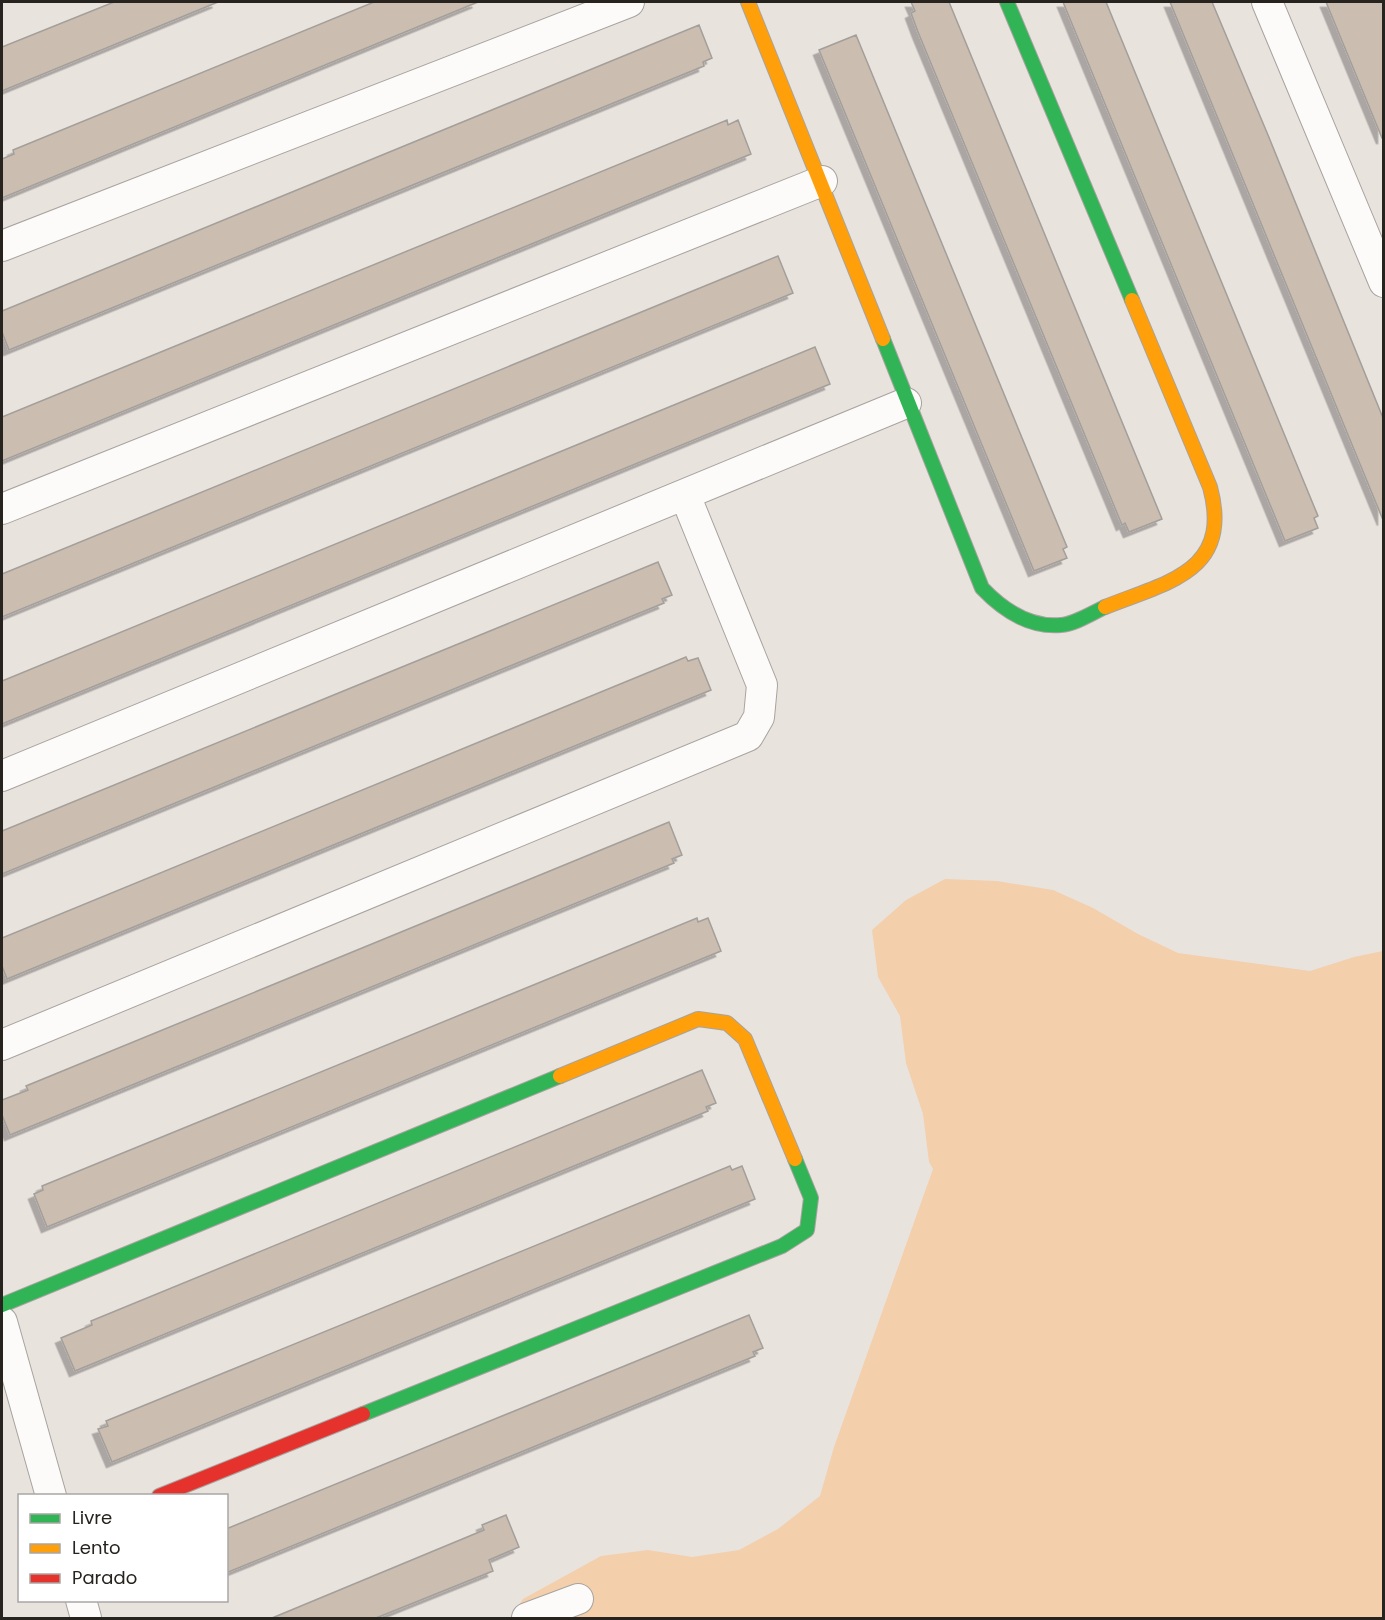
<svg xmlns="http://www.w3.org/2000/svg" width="1385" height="1620" font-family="Poppins,sans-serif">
  <defs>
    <filter id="shadow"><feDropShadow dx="-5.5" dy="5.5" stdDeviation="0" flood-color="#0004"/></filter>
  </defs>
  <rect width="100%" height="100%" fill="#e9e3de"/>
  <path fill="#f3cfac" d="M945 879 997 881 1053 890 1093 908 1138 934 1178 953 1310 971 1354 957 1383 951V1618H510L523 1599 601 1556 648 1550 692 1557 739 1550 778 1529 820 1496 834 1447 933 1169 929 1162 923 1114 906 1063 900 1016 878 977 872 930 906 900Z"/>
  <path fill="#cbbdaf" stroke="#a39f9b" stroke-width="1.5" filter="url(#shadow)" d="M114 2H218L2 91V47Z
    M374 2H478L2 198V159L14 154 13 150Z
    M911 2H949L1162 519 1129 532 1125 523 1122 525 918 32 911 13 915 11Z
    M1063 2H1106L1318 516 1314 518 1318 528 1285 541Z
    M1170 2H1212L1268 135 1383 418V520Z
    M1326 2H1383V138H1382Z
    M699 25 712 58 703 62 704 66 9 350 2 332V311Z
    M856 35 1067 547 1063 549 1067 558 1034 571 819 50Z
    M727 120 728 125 738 120 751 154 2 461V417Z
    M778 256 793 293 2 617V574Z
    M815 347 830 384 2 724V681Z
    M658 562 672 595 662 599 664 603 2 874V831Z
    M686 657 688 661 698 658 711 690 7 979 2 966V938Z
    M669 822 682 855 672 859 674 863 10 1135 2 1115V1100L28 1090 26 1086Z
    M697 918 698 922 708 918 721 951 47 1227 34 1194 43 1190 42 1186Z
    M702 1070 716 1103 706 1107 708 1111 75 1371 61 1338 92 1325 91 1321Z
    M730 1166 732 1170 742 1166 755 1199 112 1462 98 1429 108 1426 106 1421Z
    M749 1315 763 1348 753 1352 755 1356 226 1573V1529Z
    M506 1515 519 1547 489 1560 493 1571 376 1618H272L484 1530 482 1525Z"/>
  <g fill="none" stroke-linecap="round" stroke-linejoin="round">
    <defs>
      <path id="street" d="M1267 2 1384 282
        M2 246 629 2
        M2 509 822 181
        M2 776 906 403
        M2 1045 748 736 759 717 762 685 685 495
        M2 1322 51 1496
        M81 1600 86 1618
        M527 1618 578 1599"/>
      <path id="fast" d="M1007 2 1132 300
        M883 339 982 588C1003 610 1029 628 1061 625 1075 624 1092 613 1105 607
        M2 1305 560 1076
        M363 1414 782 1246 807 1230 811 1198 795 1159"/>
      <path id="slow" d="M748 2 883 339
        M1105 607C1167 582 1233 572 1210 487L1132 300
        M560 1076 698 1019 727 1023 745 1039 795 1159"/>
      <path id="jam" d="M159 1496 363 1414"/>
    </defs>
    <use href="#street" stroke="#a7a39f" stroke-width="32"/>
    <use href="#fast" stroke="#a7a39f" stroke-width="16"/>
    <use href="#slow" stroke="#a7a39f" stroke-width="16"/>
    <use href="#jam" stroke="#a7a39f" stroke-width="16"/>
    <use href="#street" stroke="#fcfbfa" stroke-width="30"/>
    <use href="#fast" stroke="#30b455" stroke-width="14"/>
    <use href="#slow" stroke="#ff9f0a" stroke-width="14"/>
    <use href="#jam" stroke="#e5322d" stroke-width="14"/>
  </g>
  <rect width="1385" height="1620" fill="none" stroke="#27231f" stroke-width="6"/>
  <rect x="18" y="1494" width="210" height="108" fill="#ffffff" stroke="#a9a7a5" stroke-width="1.5"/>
  <rect x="30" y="1514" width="30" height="9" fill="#30b455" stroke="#a9a7a5" stroke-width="1.5"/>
  <text x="72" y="1524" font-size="18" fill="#27231f">Livre</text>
  <rect x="30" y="1544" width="30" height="9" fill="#ff9f0a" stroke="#a9a7a5" stroke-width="1.5"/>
  <text x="72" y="1554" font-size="18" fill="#27231f">Lento</text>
  <rect x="30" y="1574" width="30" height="9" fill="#e5322d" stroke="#a9a7a5" stroke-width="1.5"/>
  <text x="72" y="1584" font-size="18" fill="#27231f">Parado</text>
</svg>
